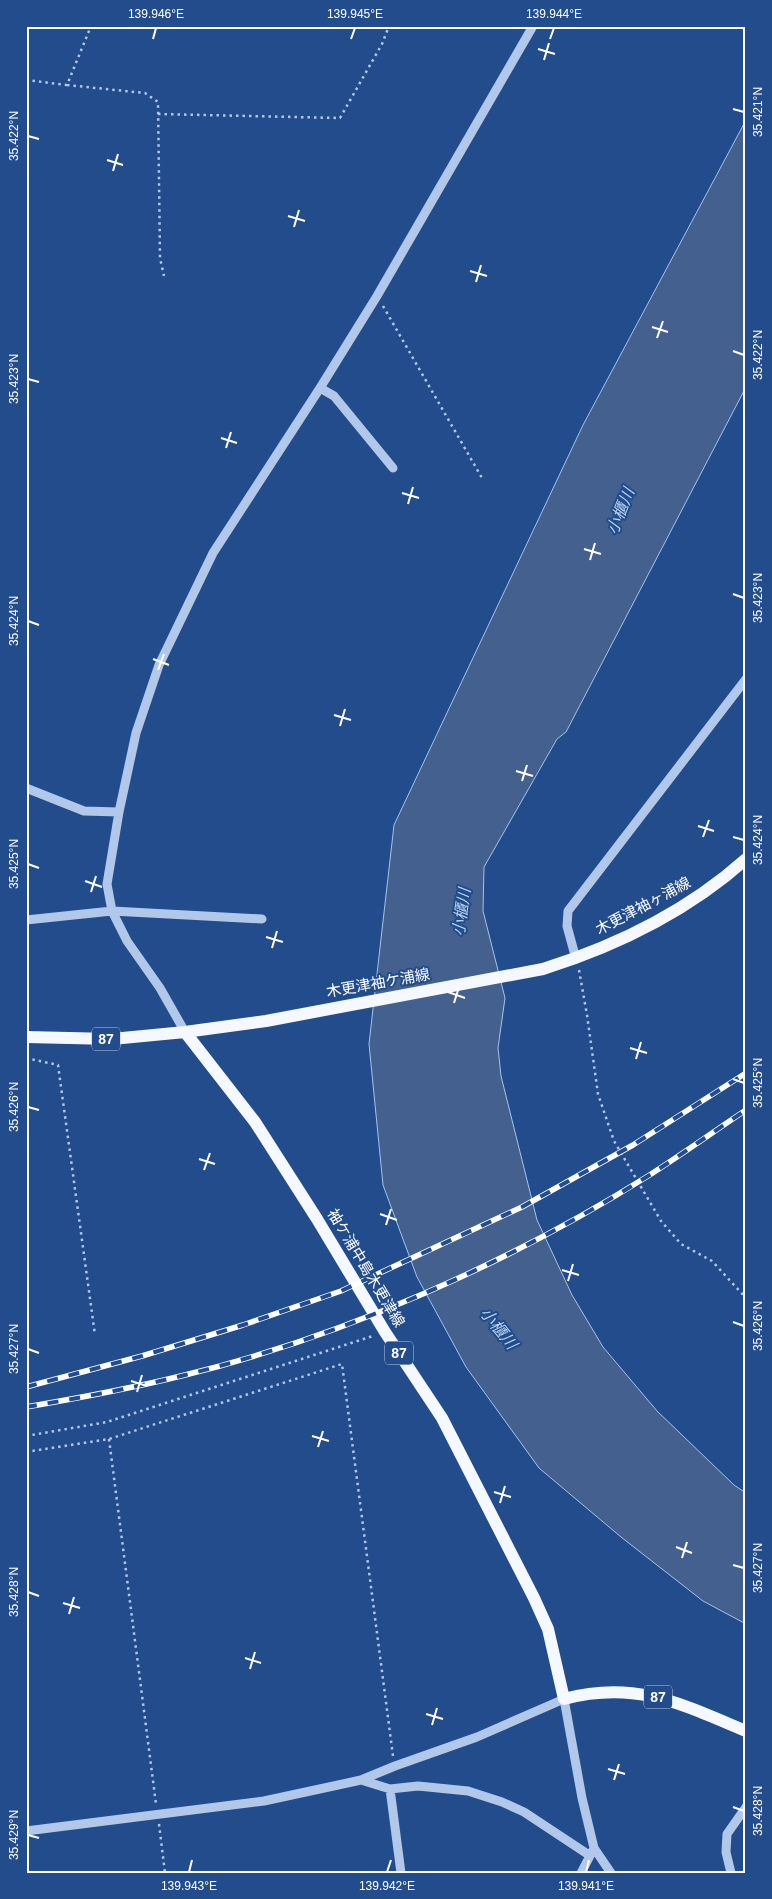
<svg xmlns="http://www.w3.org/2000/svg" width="772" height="1899" font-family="Arial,'Noto Sans JP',sans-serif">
  <rect width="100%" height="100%" fill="#224c8c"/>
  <path fill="#43608f" stroke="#a5c3ec" d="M746 120V387L566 732 557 739 484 867 483 911 505 998 498 1048 501 1076 537 1220 572 1295 603 1347 657 1411 734 1485 746 1493V1624L703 1601 621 1537 539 1468 466 1367 417 1277 383 1185 369 1044 394 825 583 425Z"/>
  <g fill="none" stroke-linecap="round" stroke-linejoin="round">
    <path stroke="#b1c8eb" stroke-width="2.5" stroke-dasharray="2.5 4" stroke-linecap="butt" d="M26 80 67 85 91 26
      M67 85 145 93 158 102 160 258 164 276
      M158 114 340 118 382 44 389 26
      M383 306 482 478
      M579 970 587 1015 598 1094 614 1141 661 1221 681 1244 712 1261 746 1298
      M26 1058 58 1065 95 1335
      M26 1436 107 1422 373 1336
      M109 1439 156 1804
      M26 1452 109 1439 342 1364 393 1756
      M159 1824 165 1873"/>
    <path stroke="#b1c8eb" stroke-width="9" d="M320 388 334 396 393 468
      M26 788 84 811 119 812
      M26 920 112 911 262 919
      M576 959 567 926 568 911 746 679
      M185 1032 160 988 127 941 112 911 107 884 119 812 136 733 159 665 213 553 320 388 377 296 533 26
      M361 1780 390 1789 418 1786 468 1791 502 1802 524 1812 589 1855
      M390 1789 401 1873
      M26 1831 264 1801 361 1780 395 1766 477 1737 564 1699 582 1798 594 1848 611 1873
      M581 1873 593 1850
      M731 1873 726 1852 727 1834 746 1807"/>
    <path stroke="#f5f8fe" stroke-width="12" d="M185 1032 255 1122 317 1219 385 1332 442 1418 534 1598 548 1629 564 1699C636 1680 681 1704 746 1731
      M26 1037 112 1039 185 1032 266 1021 543 969C616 946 689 910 746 859"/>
    <defs>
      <path id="rail" d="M26 1387 142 1356 243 1325 341 1291 522 1207 633 1145 746 1073
        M26 1407C79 1398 133 1388 185 1375 344 1336 509 1263 648 1176 681 1155 713 1132 746 1110"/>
    </defs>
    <use href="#rail" stroke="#fff" stroke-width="5.5"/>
    <use href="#rail" stroke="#224c8c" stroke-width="4" stroke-dasharray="11" stroke-linecap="butt"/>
  </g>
  <path fill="none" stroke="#fff" stroke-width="2" d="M153 39 156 28M351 39 355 28M550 39 554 28M538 49 555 54M544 60 549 43M733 109 744 112M28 136 39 139M107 160 123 165M113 171 118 154M288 216 305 221M294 227 299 210M470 271 487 276M476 282 481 265M652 327 668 332M657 338 663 321M733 351 744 355M28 379 39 382M221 438 237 443M226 448 231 432M402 493 419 498M408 504 413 487M584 549 601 554M590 560 595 543M733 594 744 598M28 621 39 625M153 659 169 665M158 670 164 654M334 715 351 720M340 726 345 709M516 771 533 776M522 781 527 765M698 826 714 831M703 837 709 820M733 837 744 840M28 864 39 868M85 881 102 887M91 892 96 876M266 937 283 942M272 948 277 931M448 992 465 998M454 1003 459 987M630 1048 647 1053M636 1059 641 1042M733 1079 744 1083M28 1107 39 1110M199 1159 215 1164M204 1170 210 1153M380 1214 397 1220M386 1225 391 1209M562 1270 579 1275M568 1281 573 1264M733 1322 744 1326M28 1349 39 1353M131 1381 147 1386M137 1392 142 1375M312 1436 329 1441M318 1447 323 1431M494 1492 511 1497M500 1503 505 1486M676 1547 692 1553M682 1558 687 1542M733 1565 744 1568M28 1592 39 1596M63 1603 80 1608M69 1614 74 1597M245 1658 261 1663M250 1669 255 1652M426 1714 443 1719M432 1725 437 1708M608 1769 625 1774M614 1780 619 1764M733 1807 744 1811M28 1835 39 1838M189 1872 192 1860M387 1872 391 1860M586 1872 589 1860"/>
  <g text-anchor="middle" stroke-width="4" stroke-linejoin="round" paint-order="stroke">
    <g fill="#224c8c" stroke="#bdc9dc" stroke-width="1">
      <rect x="92" y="1027.5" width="28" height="23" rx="4"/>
      <rect x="385" y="1341.5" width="28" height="23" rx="4"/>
      <rect x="644" y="1685.5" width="28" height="23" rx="4"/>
    </g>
    <g font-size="14" font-weight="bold" fill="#fff">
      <text x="106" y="1044">87</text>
      <text x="399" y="1358">87</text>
      <text x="658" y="1702">87</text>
    </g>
    <g font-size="15" fill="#fff" stroke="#224c8c">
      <text transform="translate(643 906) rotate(-28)" y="5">木更津袖ヶ浦線</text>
      <text transform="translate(378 983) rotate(-10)" y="5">木更津袖ケ浦線</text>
      <text transform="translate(366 1268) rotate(59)" y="5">袖ケ浦中島木更津線</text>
    </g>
    <g font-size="16" font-style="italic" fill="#bcd3f2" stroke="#224c8c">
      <text transform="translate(620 511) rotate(-68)" y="6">小櫃川</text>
      <text transform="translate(461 912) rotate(-82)" y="6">小櫃川</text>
      <text transform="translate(499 1328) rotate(51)" y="6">小櫃川</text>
    </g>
  </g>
  <rect width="772" height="1899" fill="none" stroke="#224c8c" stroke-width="55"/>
  <rect x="28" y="28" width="716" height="1844" fill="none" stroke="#fff" stroke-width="2"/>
  <g font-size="12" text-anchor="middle" fill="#fff">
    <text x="156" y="18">139.946°E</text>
    <text x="355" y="18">139.945°E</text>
    <text x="554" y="18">139.944°E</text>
    <text transform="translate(758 112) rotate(-90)" y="4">35.421°N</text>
    <text transform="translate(14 136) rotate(-90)" y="4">35.422°N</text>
    <text transform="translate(758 355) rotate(-90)" y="4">35.422°N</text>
    <text transform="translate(14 379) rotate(-90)" y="4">35.423°N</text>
    <text transform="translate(758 598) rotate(-90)" y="4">35.423°N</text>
    <text transform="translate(14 621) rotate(-90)" y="4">35.424°N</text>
    <text transform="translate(758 840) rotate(-90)" y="4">35.424°N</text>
    <text transform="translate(14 864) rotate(-90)" y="4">35.425°N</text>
    <text transform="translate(758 1083) rotate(-90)" y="4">35.425°N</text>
    <text transform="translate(14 1107) rotate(-90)" y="4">35.426°N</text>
    <text transform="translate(758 1326) rotate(-90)" y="4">35.426°N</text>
    <text transform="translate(14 1349) rotate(-90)" y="4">35.427°N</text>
    <text transform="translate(758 1568) rotate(-90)" y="4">35.427°N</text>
    <text transform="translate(14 1592) rotate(-90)" y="4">35.428°N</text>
    <text transform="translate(758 1811) rotate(-90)" y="4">35.428°N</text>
    <text transform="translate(14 1835) rotate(-90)" y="4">35.429°N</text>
    <text x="189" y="1890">139.943°E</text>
    <text x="387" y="1890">139.942°E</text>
    <text x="586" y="1890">139.941°E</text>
  </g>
</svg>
